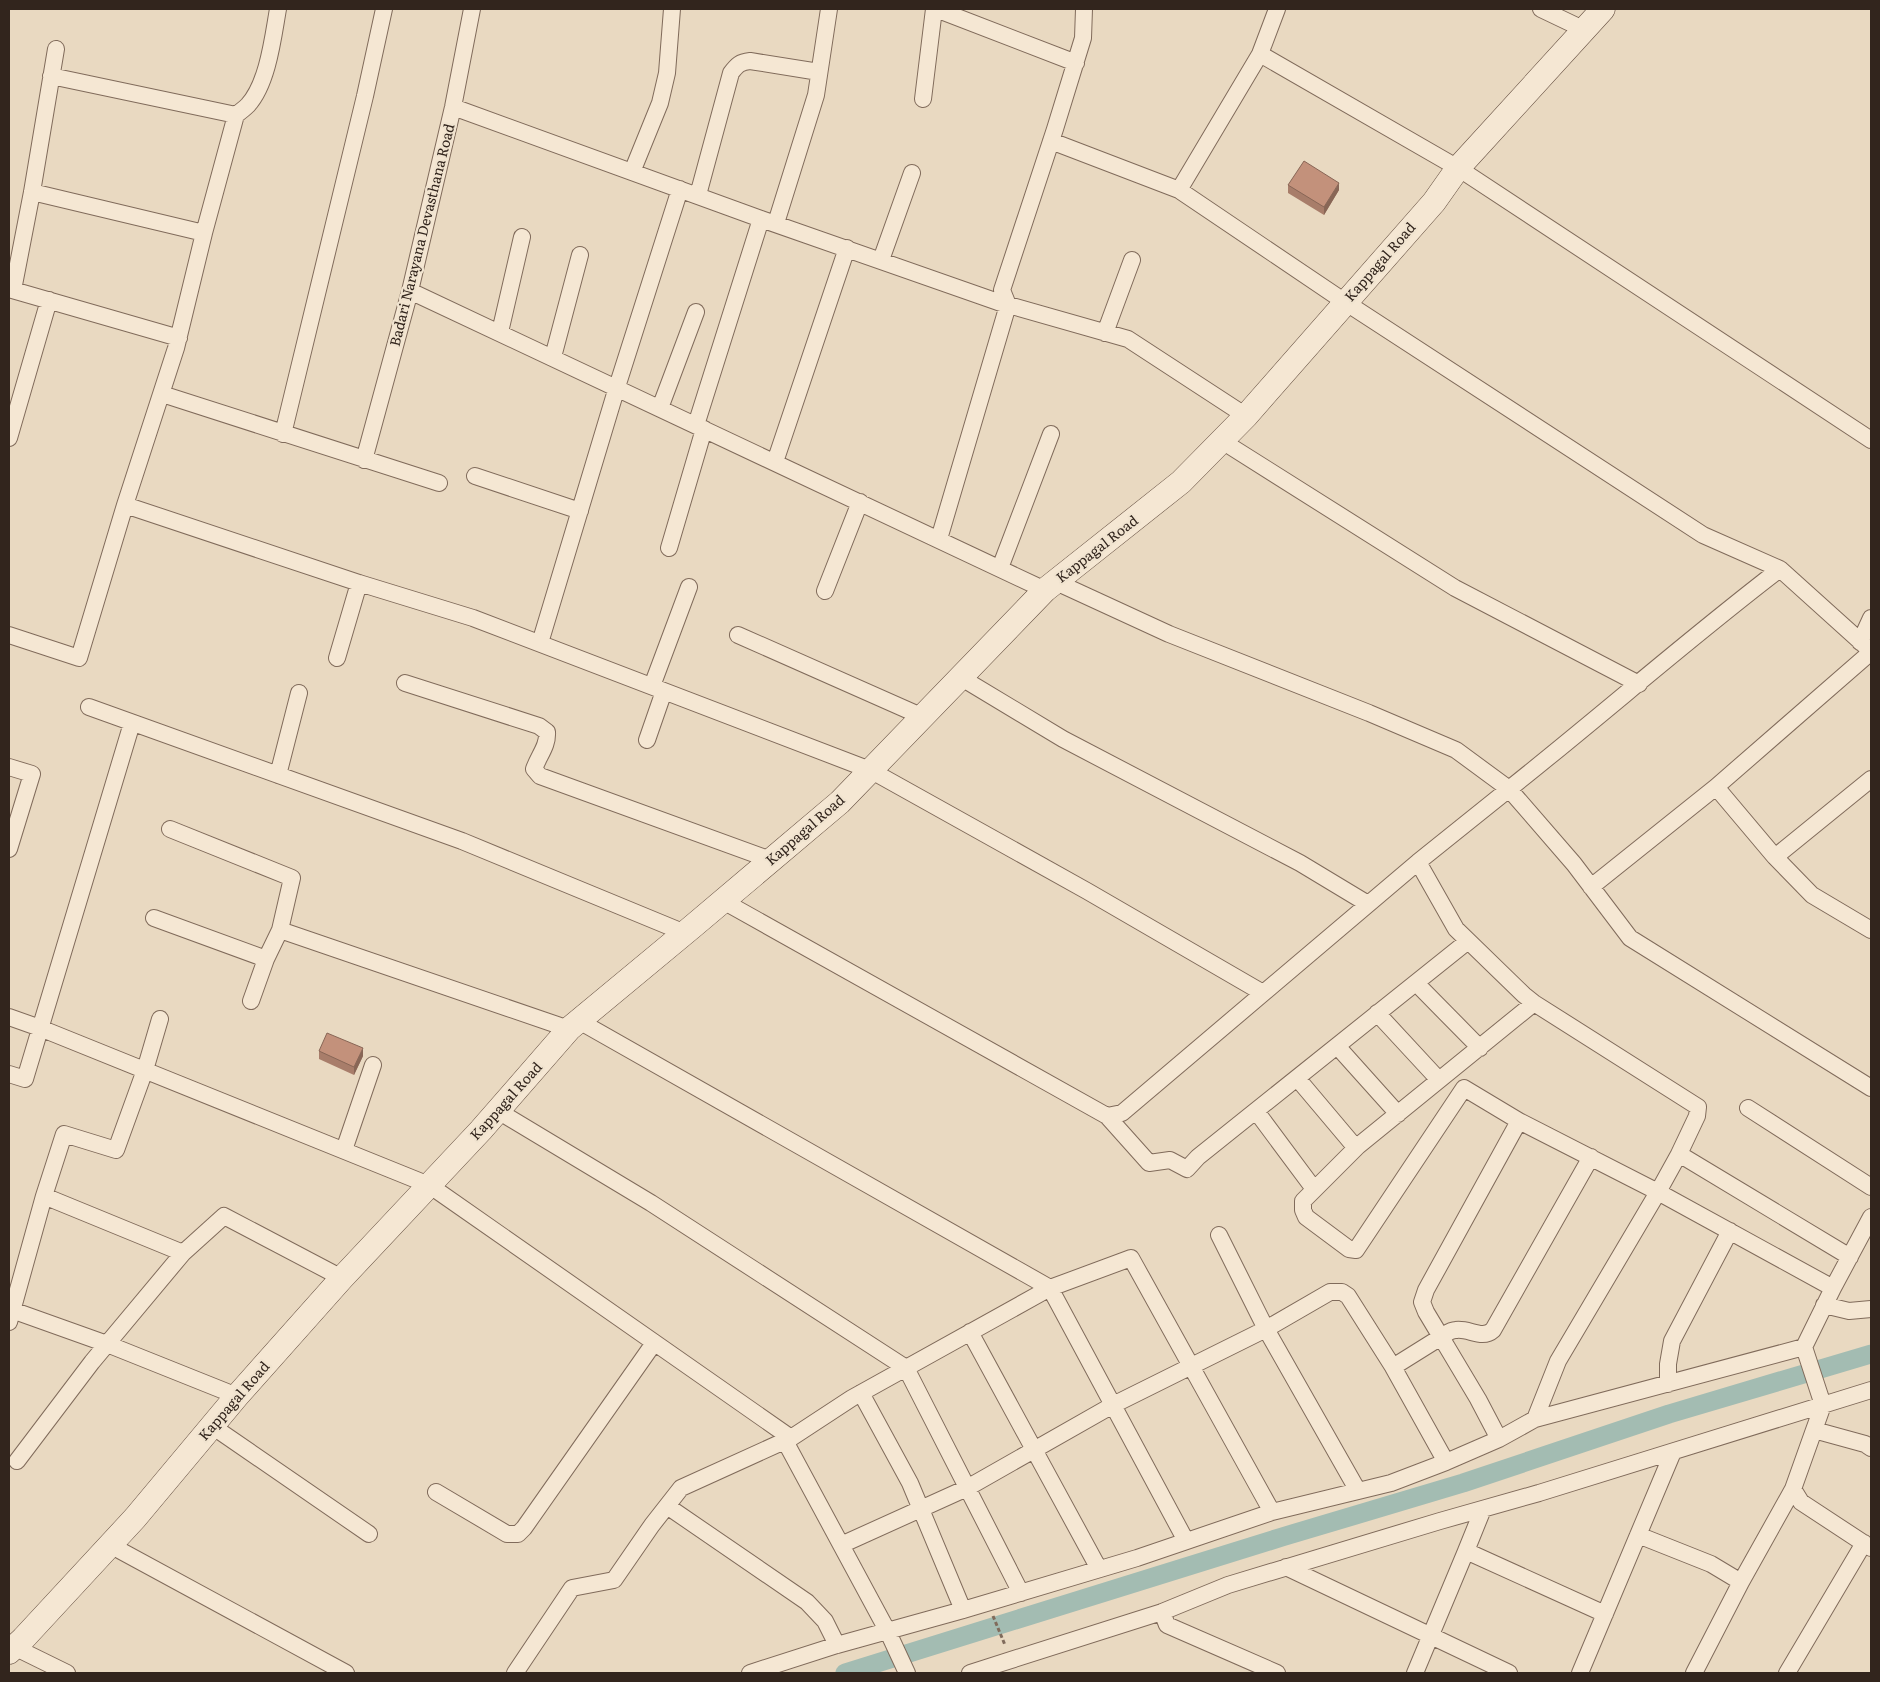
<svg xmlns="http://www.w3.org/2000/svg" width="1880" height="1682" font-family="Literata,serif">
  <rect width="100%" height="100%" fill="#e9d9c1"/>
  <g fill="none" stroke-linecap="round" stroke-linejoin="round">
    <path stroke="#a3bcb2" stroke-width="19" d="M845 1673 1282 1537 1463 1483 1669 1414 1871 1354"/>
    <defs>
      <path id="street" d="M936 9 1076 63
        M1541 9 1585 30
        M1260 54 1458 168 1871 440
        M51 76 236 115
        M923 99 934 9
        M453 107 761 219 998 302 1128 339 1246 416
        M1051 141 1179 190 1345 302 1703 535 1780 569
        M632 172 660 103 667 73 672 9
        M1179 190 1260 54 1277 9
        M32 192 204 233
        M698 195 731 73C737 65 740 62 750 61L819 72
        M776 223 816 95 829 9
        M881 260 912 173
        M9 289 179 338
        M13 290 32 192 56 49
        M410 291 1045 590
        M500 332 522 237
        M1105 333 1132 260
        M553 357 580 255
        M162 394 439 483
        M660 408 696 312
        M696 425 761 219
        M283 434 365 96 384 9
        M9 438 49 300
        M1222 441 1455 588 1639 684
        M364 460 410 291 453 107 472 9
        M775 462 847 248
        M475 476 580 511
        M125 505 359 583 473 618 870 770 1087 891 1263 993
        M939 539 1008 305 1002 290 1055 129 1083 38 1084 9
        M669 548 704 429
        M1000 568 1051 434
        M1056 582 1169 634 1369 713 1456 750 1509 789 1418 862 1456 929 1524 995 1534 1003 1698 1107 1697 1116 1679 1154 1850 1257
        M825 591 860 502
        M9 635 79 658 125 505 176 348 204 233 236 115C240 112 244 109 248 105 268 83 273 37 278 9
        M738 635 921 716
        M1860 642 1871 618
        M540 643 617 387 680 189
        M1871 651 1780 569C1687 640 1600 717 1509 789L1574 864 1630 938 1871 1088
        M337 658 359 583
        M960 677 1063 739 1300 863 1368 904
        M405 683 539 726 547 732C548 746 539 755 534 769L540 776 771 860
        M652 686 689 587
        M89 707 462 841 685 933
        M647 740 664 691
        M9 767 32 774 9 849
        M278 775 299 693
        M1871 779 1775 857 1812 895 1871 930
        M1716 787 1871 652
        M170 829 292 878 280 930 569 1029
        M1591 887 1716 787 1775 857
        M723 901 1107 1116 1122 1113 1418 862
        M154 918 266 959 280 930
        M1416 983 1480 1048
        M251 1001 266 959
        M1377 1013 1439 1080
        M9 1017 40 1028 429 1185 791 1438
        M160 1019 145 1070 116 1150 64 1134 44 1196 183 1253
        M579 1021 1050 1288 1186 1541
        M1337 1046 1398 1114
        M9 1074 25 1079 132 723
        M1297 1078 1356 1148
        M1748 1108 1871 1187
        M498 1111 651 1203 906 1368 1021 1593
        M1256 1111 1314 1189
        M1107 1116 1149 1163 1170 1160 1187 1169 1198 1157 1468 941
        M1519 1121 1464 1088 1356 1250 1349 1249 1306 1217 1303 1210V1201L1358 1146 1534 1003
        M344 1150 373 1065
        M1591 1157 1493 1330C1482 1340 1469 1328 1456 1330 1450 1330 1446 1334 1441 1337L1426 1312 1422 1302 1426 1290 1519 1121 1658 1192 1679 1154
        M1871 1217 1833 1288 1804 1347 1823 1405 1814 1430 1865 1444 1871 1448
        M1219 1235 1266 1329 1358 1491
        M1824 1305 1849 1311 1871 1309
        M9 1309 107 1344 237 1396
        M9 1322 44 1196
        M970 1332 1099 1569
        M1393 1367 1441 1337 1478 1399 1499 1439
        M1668 1384V1364L1672 1341 1730 1231
        M861 1393 910 1483 963 1610
        M1535 1419 1558 1361 1658 1192 1833 1288
        M212 1426 369 1534
        M1814 1430 1793 1489 1801 1502 1871 1548
        M785 1441 888 1632 907 1673
        M17 1461 92 1362 183 1253 224 1216 342 1278
        M436 1492 507 1534H518L524 1528 654 1343
        M667 1506 807 1602 825 1621 837 1645
        M1483 1509 1466 1551 1605 1614
        M1638 1535 1711 1564 1741 1582
        M110 1545 346 1673
        M841 1545 967 1488 1113 1405 1266 1329 1330 1292H1342L1348 1296 1393 1367 1446 1462
        M1286 1567 1509 1673
        M1162 1612 1167 1625 1277 1673
        M9 1643 14 1647 67 1673
        M515 1673 572 1588 614 1580 652 1525 681 1488 791 1438 852 1398 1050 1288 1131 1258 1272 1512
        M750 1673 837 1645 963 1610 1137 1558 1272 1512 1391 1483 1446 1462 1499 1439 1535 1419 1804 1347
        M970 1673 1162 1612 1228 1585 1440 1521 1539 1493 1871 1390
        M1415 1673 1466 1551
        M1580 1673 1673 1452
        M1694 1673 1741 1582 1793 1489
        M1787 1673 1864 1543"/>
      <path id="secondary" d="M9 1652 23 1639 135 1518 237 1396 342 1278 481 1130 569 1029 692 927 840 802 1045 590 1181 482 1246 416 1434 202 1458 168 1603 9"/>
    </defs>
    <use href="#street" stroke="#806b5b" stroke-width="18"/>
    <use href="#secondary" stroke="#624c3e" stroke-width="25"/>
    <path stroke="#806b5b" stroke-width="3" stroke-dasharray="4 2.5" stroke-linecap="butt" d="M993 1616 1005 1645"/>
    <use href="#street" stroke="#f5e7d3" stroke-width="16"/>
    <use href="#secondary" stroke="#f5e7d3" stroke-width="24"/>
  </g>
  <path fill="#a87d6a" d="M1288 185 1339 190 1324 215 1288 193Z
    M319 1051 363 1056 354 1075 319 1059Z"/>
  <path fill="#886656" d="M1339 183V190L1324 215V207Z
    M363 1048V1056L354 1075V1067Z"/>
  <path fill="#c3917b" stroke="#886656" d="M1304 161 1339 183 1324 207 1288 185Z
    M327 1033 363 1048 354 1067 319 1051Z"/>
  <g text-anchor="middle" stroke-width="4.5" stroke-linejoin="round" paint-order="stroke">
    <g font-size="14" fill="#32251d" stroke="#f1e4d0">
      <text transform="translate(422 235) rotate(-76)" y="5">Badari Narayana Devasthana Road</text>
      <text transform="translate(1380 262) rotate(-49)" y="5">Kappagal Road</text>
      <text transform="translate(1097 549) rotate(-38)" y="5">Kappagal Road</text>
      <text transform="translate(805 830) rotate(-41)" y="5">Kappagal Road</text>
      <text transform="translate(506 1101) rotate(-48)" y="5">Kappagal Road</text>
      <text transform="translate(234 1401) rotate(-49)" y="5">Kappagal Road</text>
    </g>
  </g>
  <rect width="1880" height="1682" fill="none" stroke="#32251d" stroke-width="20"/>
</svg>
